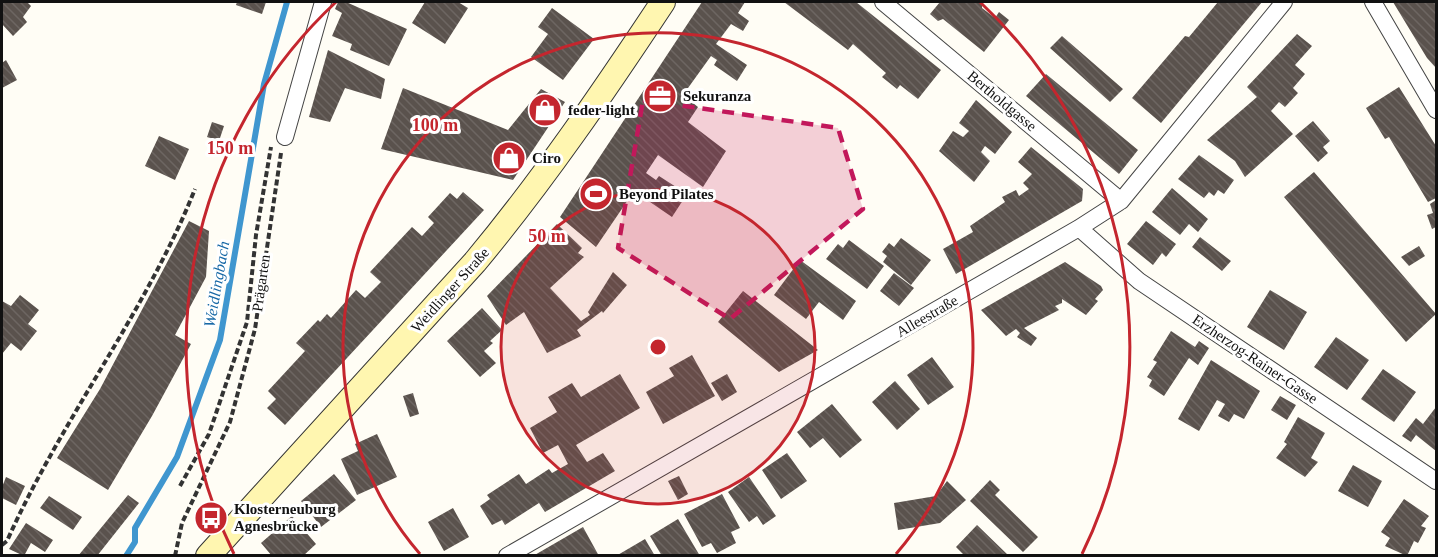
<svg xmlns="http://www.w3.org/2000/svg" width="1438" height="557" font-family="'Times New Roman',serif">
  <defs>
    <pattern id="building-back-hatch" width="6" height="6" patternUnits="userSpaceOnUse" patternTransform="scale(1.5)"><rect width="6" height="6" fill="#5a524d"/><path d="M-1 5l2 2M0 0l6 6M5-1l2 2" fill="none" stroke="#6d6662"/></pattern>
  </defs>
  <rect width="100%" height="100%" fill="#fffdf5"/>
  <g fill="none" stroke-linecap="round" stroke-linejoin="round">
    <path stroke="#3f96cf" stroke-width="6" d="M126 556 135 542V528L177 457 220 340 264 84 287 2"/>
  </g>
  <path fill="url(#building-back-hatch)" d="M2 2H27L31 6 23 17 27 22 13 36 2 24Z
    M237 2H266L262 14 236 5Z
    M338 2H346L407 29 389 66 350 50 352 44 332 36 342 13 335 9Z
    M425 2H458L468 8 445 44 412 23Z
    M702 2H745L738 13 749 21 743 31 731 24 716 44 747 65 737 81 714 65 717 60 711 56 683 95 698 107 688 122 726 151 703 187 658 155 646 173 656 180 659 176 687 194 672 217 634 191 596 247 560 217Z
    M784 2H856L941 70 918 99 900 85 897 89 882 77 886 73 853 44 848 50Z
    M940 2H982V8L995 18 999 12 1009 20 984 52 943 19 938 21 930 14Z
    M1218 2H1262L1161 123 1132 98 1185 36 1189 37Z
    M1393 2H1436V68L1427 58Z
    M552 8 594 39 563 80 531 57 548 34 538 27Z
    M1297 34 1312 46 1295 65 1305 74 1293 88 1298 93 1285 107 1279 102 1271 111 1293 134 1245 177 1235 161 1207 140 1257 97 1247 87Z
    M1062 36 1123 89 1110 102 1050 48Z
    M328 50 385 79 381 99 345 88 330 122 309 117Z
    M6 60 17 80 2 88V63Z
    M1046 74 1138 150 1119 174 1026 96Z
    M1399 87 1436 146V198L1428 202 1389 137 1385 139 1366 108Z
    M403 88 508 130 541 89 565 102 513 180 381 149Z
    M976 100 1012 132 995 154 985 146 981 152 990 161 974 182 939 151 953 131 963 137 969 131 959 123Z
    M1313 121 1330 141 1323 147 1328 153 1318 162 1295 136Z
    M212 122 224 126 219 141 207 137Z
    M159 136 189 149 175 180 145 166Z
    M1031 147 1083 189 1082 201 956 274 943 249 973 232 970 226 1005 202 1002 197 1016 190 1019 196 1029 189 1023 183 1032 174 1018 162Z
    M1199 155 1234 180 1224 194 1218 190 1214 196 1209 192 1204 198 1178 179Z
    M1314 172 1436 314 1406 342 1284 197Z
    M1172 188 1208 219 1198 232 1189 224 1180 235 1152 212Z
    M463 192 484 210 285 425 267 408 276 399 268 391 305 351 296 343 318 320 320 322 327 314 331 318 356 290 365 298 381 282 370 272 412 227 422 236 434 223 428 217 450 193 457 199Z
    M1436 200V227L1432 229 1427 215 1433 213 1430 204Z
    M189 221 209 231 206 277 175 335 191 344 152 416 108 490 57 458 100 389Z
    M1146 221 1176 244 1166 257 1162 253 1153 265 1127 244Z
    M557 224 582 248 578 253 584 257 550 288 581 321 590 315 588 312 613 272 627 285 603 313 602 311 577 330 581 336 547 353 524 312 506 325 487 296Z
    M1200 237 1231 261 1222 271 1192 247Z
    M901 238 931 260 911 285 883 262 887 256 882 252 889 243 894 247Z
    M849 240 884 266 867 289 826 259 838 244 843 248Z
    M1419 246 1425 256 1409 266 1401 257Z
    M800 260 856 301 843 320 819 302 806 319 774 295Z
    M1065 262 1101 286 1103 290 1095 299 1098 301 1086 315 1062 299V303L1055 306 1059 310 1024 328 1037 338 1031 346 1017 337 1020 333 1016 329 1006 336 981 310Z
    M894 273 914 288 899 306 880 291Z
    M1270 290 1307 312 1284 350 1247 327Z
    M743 291 818 350 779 372 718 322Z
    M20 295 39 310 28 324 37 331 21 351 11 343 2 354V301L11 306Z
    M482 308 502 330 490 341 493 343 484 351 496 363 480 377 447 341Z
    M1171 331 1195 347 1199 341 1209 348 1198 365 1189 358 1164 396 1149 386 1152 380 1147 377 1157 362 1153 360Z
    M1336 337 1369 360 1347 390 1314 367Z
    M692 355 715 396 663 424 646 392 674 376 669 368Z
    M932 357 954 387 928 405 907 375Z
    M1211 360 1260 391 1244 419 1234 414 1229 422 1218 416 1225 404 1217 400 1199 431 1178 419Z
    M1383 369 1416 392 1394 422 1361 399Z
    M620 374 640 408 576 445 587 462 603 453 615 471 545 512 539 503 505 525 502 520 492 525 480 506 490 499 487 495 519 474 526 484 549 469 552 473 568 464 558 445 543 453 530 428 557 412 548 397 572 383 581 397Z
    M727 374 737 392 722 401 711 383Z
    M895 381 920 409 897 430 872 402Z
    M413 393 419 414 410 417 403 396Z
    M1280 396 1296 405 1287 420 1271 410Z
    M832 404 862 440 840 458 823 438 810 448 797 432Z
    M1436 407V451L1416 435 1411 442 1402 436 1416 418 1423 424Z
    M1298 417 1325 433 1311 458 1318 462 1305 477 1276 458 1287 444 1284 442Z
    M377 434 397 477 357 495 341 459 358 451 355 444Z
    M787 453 807 481 781 499 762 470Z
    M1353 465 1382 481 1368 507 1338 491Z
    M334 474 356 500 321 527 301 501Z
    M679 476 688 494 678 500 668 481Z
    M6 477 25 486 16 505 2 498V487Z
    M749 477 776 516 763 525 757 516 749 522 728 492Z
    M990 480 1000 490 995 495 1038 537 1023 552 970 501Z
    M947 481 966 500 940 523 898 530 894 503 936 496Z
    M722 494 740 528 731 532 736 543 717 553 711 543 702 547 684 514Z
    M128 495 139 503 97 556H78Z
    M49 496 82 517 73 530 40 508Z
    M1404 499 1429 516 1421 526 1426 528 1418 543 1414 541 1407 556 1385 546 1390 538 1381 532Z
    M453 508 469 537 444 551 428 522Z
    M292 516 316 544 303 556H272L261 543Z
    M678 519 700 556H662L650 536Z
    M26 523 53 540 45 552 31 543 24 556 9 549Z
    M977 525 1009 556H965L956 547Z
    M583 527 599 556H533Z
    M645 539 655 556H616Z"/>
  <g fill="none" stroke-linecap="round" stroke-linejoin="round">
    <defs>
      <path id="minor" d="M883 2 1121 201
        M1373 2 1436 110
        M285 137 323 2
        M1079 228 1139 281 1436 481
        M507 556 1079 228 1121 201 1284 2"/>
      <path id="secondary" d="M208 556 475 262C544 179 604 91 663 2"/>
    </defs>
    <use href="#minor" stroke="#444" stroke-width="18"/>
    <use href="#secondary" stroke="#333" stroke-width="26"/>
    <path stroke="#333" stroke-width="4" stroke-dasharray="6 3" stroke-linecap="butt" d="M180 486 209 434 247 322 256 235 271 147
      M2 545 7 541C61 420 147 310 195 189
      M175 556 182 523 230 422 255 329 281 153"/>
    <use href="#minor" stroke="#fff" stroke-width="16"/>
    <use href="#secondary" stroke="#fff6b0" stroke-width="24"/>
  </g>
  <path fill="#c2185b" fill-opacity="0.2" stroke="#c2185b" stroke-width="4.5" stroke-dasharray="12 8" stroke-linejoin="round" d="M643 100 838 128 863 209 730 319 618 248Z"/>
  <circle cx="658" cy="347" r="157" fill="#c4262e" fill-opacity=".12"/>
  <g fill="none" stroke="#c4262e" stroke-width="3">
    <circle cx="658" cy="347" r="157"/>
    <path d="M420 554A315 315 0 1 1 896 554"/>
    <path d="M234 554A472 472 0 0 1 336 2M980 2A472 472 0 0 1 1082 554"/>
  </g>
  <defs>
    <symbol id="office-disc" viewBox="-11 -11 22 22"><circle r="9.5" fill="#c4262e" stroke="#fff"/><path d="M-6-3h4V-5.5h4V-3h4V5H-6ZM-1-4.5V-3h2v-1.5ZM-6 0V1H6V0Z" fill="#fff"/></symbol>
    <symbol id="shop-disc" viewBox="-11 -11 22 22"><circle r="9.5" fill="#c4262e" stroke="#fff"/><path d="M-5-2.5h2.3a2.7 3.5 0 0 1 5.4 0H5L5.5 6h-11ZM-1.5-2.5h3a1.5 2.3 0 0 0-3 0Z" fill="#fff"/></symbol>
    <symbol id="stadium-disc" viewBox="-11 -11 22 22"><circle r="9.5" fill="#c4262e" stroke="#fff"/><path d="M0-5a6.5 5 0 1 0 0 10a6.5 5 0 1 0 0-10ZM-3.5-1.8h7v3.6h-7Z" fill="#fff"/></symbol>
    <symbol id="bus-disc" viewBox="-11 -11 22 22"><circle r="9.5" fill="#c4262e" stroke="#fff"/><path d="M-5-6H5V4H4V6H2V4H-2V6H-4V4H-5ZM-3.5-4V0h7V-4ZM-3.5 1.2v1.5H-2V1.2ZM2 1.2v1.5H3.5V1.2Z" fill="#fff"/></symbol>
  </defs>
  <g fill-rule="evenodd">
    <use href="#office-disc" x="641" y="77" width="38" height="38"/>
    <use href="#shop-disc" x="526" y="91" width="38" height="38"/>
    <use href="#shop-disc" x="490" y="139" width="38" height="38"/>
    <use href="#stadium-disc" x="577" y="175" width="38" height="38"/>
    <use href="#bus-disc" x="192" y="499" width="38" height="38"/>
  </g>
  <g text-anchor="middle" stroke-width="6" stroke-linejoin="round" paint-order="stroke">
    <g font-size="15" font-weight="bold" fill="#111" stroke="#fff" text-anchor="start">
      <text x="683" y="101">Sekuranza</text>
      <text x="568" y="115">feder-light</text>
      <text x="532" y="163">Ciro</text>
      <text x="619" y="199">Beyond Pilates</text>
      <text x="234" y="514">Klosterneuburg<tspan x="234" dy="17">Agnesbrücke</tspan></text>
    </g>
    <g font-size="15" fill="#111" stroke="#fff">
      <text transform="translate(1002 101) rotate(40)" y="5">Bertholdgasse</text>
      <text transform="translate(261 283) rotate(-82)" y="5">Prägarten</text>
      <text transform="translate(450 290) rotate(-48)" y="5">Weidlinger Straße</text>
      <text transform="translate(927 316) rotate(-30)" y="5">Alleestraße</text>
      <text transform="translate(1255 359) rotate(34)" y="5">Erzherzog-Rainer-Gasse</text>
    </g>
    <g font-size="16" font-style="italic" fill="#1768a6" stroke="#fff">
      <text transform="translate(216 284) rotate(-80)" y="6">Weidlingbach</text>
    </g>
  </g>
  <circle cx="658" cy="347" r="9" fill="#c4262e" stroke="#fff" stroke-width="3"/>
  <g font-size="18" text-anchor="middle" font-weight="bold" fill="#c4262e" stroke="#fff" stroke-width="6" stroke-linejoin="round" paint-order="stroke">
    <text x="435" y="131">100 m</text>
    <text x="230" y="154">150 m</text>
    <text x="547" y="242">50 m</text>
  </g>
  <rect width="1438" height="557" fill="none" stroke="#111111" stroke-width="6"/>
</svg>
